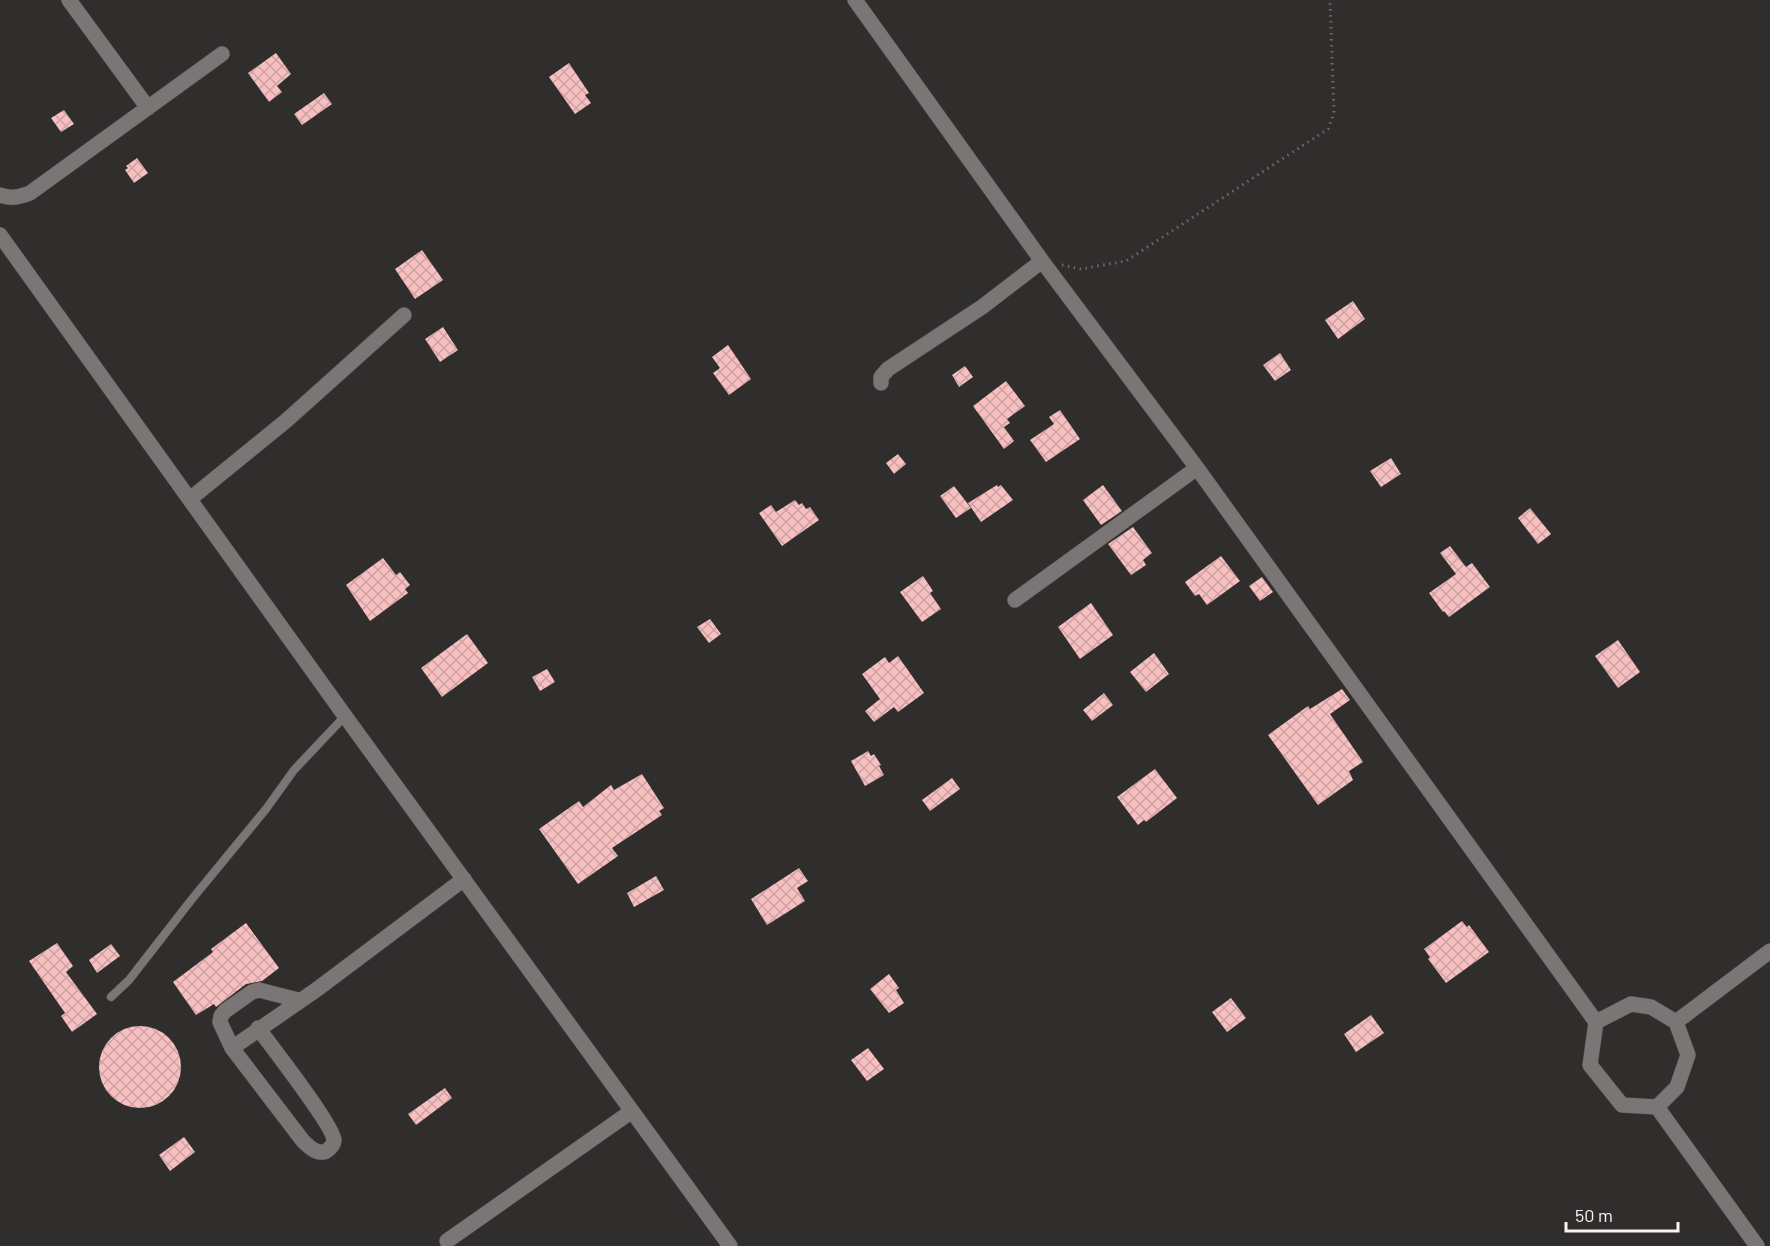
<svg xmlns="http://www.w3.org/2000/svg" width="1770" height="1246" font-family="Barlow,sans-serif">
  <defs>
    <pattern id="building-cross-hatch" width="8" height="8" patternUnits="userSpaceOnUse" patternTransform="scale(1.5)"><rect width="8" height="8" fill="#f7bfc0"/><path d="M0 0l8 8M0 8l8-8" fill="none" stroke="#cca2a2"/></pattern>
  </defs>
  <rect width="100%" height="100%" fill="#302d2d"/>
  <path fill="url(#building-cross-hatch)" d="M276 53 291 74 277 86 282 92 269 102 248 73Z
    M569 63 589 93 585 95 591 103 575 114 549 77Z
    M324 93 332 104 302 125 294 114Z
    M64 110 74 124 61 132 51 118Z
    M137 158 148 173 134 183 125 170 128 168 126 166Z
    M422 250 443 280 415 299 395 269Z
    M1353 301 1365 319 1338 339 1325 320Z
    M443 327 458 350 440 362 425 339Z
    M728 345 751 379 729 395 713 373 720 368 712 357Z
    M1280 353 1291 370 1275 381 1263 365Z
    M965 366 973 377 959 387 952 375Z
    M1006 381 1025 406 1007 419 1010 423 1004 427 1014 441 1004 449 973 406Z
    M1060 410 1080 439 1046 462 1030 440 1054 424 1049 417Z
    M898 454 906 464 894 474 886 463Z
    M1391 458 1401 474 1381 487 1370 471Z
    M997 485 998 487 1001 485 1013 500 981 522 968 503Z
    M1103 485 1122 511 1101 525 1083 500Z
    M954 486 971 508 956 518 940 496Z
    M795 500 799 505 802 503 806 509 810 507 819 520 782 546 759 513 771 505 776 512Z
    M1530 508 1551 534 1538 544 1518 518Z
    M1133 527 1152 553 1143 560 1146 565 1131 575 1108 544Z
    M1450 546 1466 567 1472 563 1490 587 1449 617 1444 611 1443 612 1429 593 1456 574 1440 553Z
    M1221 556 1240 581 1207 605 1199 594 1195 596 1185 582Z
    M383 558 396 575 400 572 410 585 405 589 408 593 370 621 346 585Z
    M923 576 933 591 930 593 941 609 922 622 900 592Z
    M1262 577 1273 592 1260 601 1249 586Z
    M1091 603 1113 635 1080 659 1058 627Z
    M710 619 721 634 709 643 697 627Z
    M467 634 488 663 442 697 421 668Z
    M1618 640 1640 672 1618 688 1595 656Z
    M1154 653 1169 674 1146 692 1130 672Z
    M898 656 924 693 898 712 894 707 874 722 865 711 880 699 862 674 885 657 889 663Z
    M547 669 555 682 540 691 532 677Z
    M1342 689 1350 700 1330 714 1363 762 1349 771 1353 780 1318 805 1268 735 1308 706 1310 709Z
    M1104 693 1113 705 1092 721 1083 710Z
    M868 751 871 756 874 754 881 765 879 766 884 775 865 786 851 761Z
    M1155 769 1177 798 1146 822 1144 820 1138 825 1117 797Z
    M642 774 664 808 659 811 662 815 612 848 618 856 578 884 539 829 579 801 583 807 611 785 614 790Z
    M952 778 960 789 930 811 922 800Z
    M799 868 808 881 797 888 805 901 767 925 751 899Z
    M656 876 664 890 634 907 627 893Z
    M1462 921 1467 927 1469 925 1489 952 1446 983 1428 959 1430 957 1424 949Z
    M246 923 279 968 262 981 246 984 216 1007 214 1004 196 1015 173 982 213 952 211 949Z
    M57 943 73 966 66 972 97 1014 72 1032 61 1016 65 1013 29 961Z
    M111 944 120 956 97 973 89 960Z
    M889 974 899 988 896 990 904 1003 889 1013 870 989Z
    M1231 998 1246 1018 1227 1032 1212 1012Z
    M1371 1015 1384 1033 1356 1052 1344 1034Z
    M99 1067a41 41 0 1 1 82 0a41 41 0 1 1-82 0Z
    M868 1048 884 1069 867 1081 851 1060Z
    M445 1088 452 1098 416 1125 408 1114Z
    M184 1137 195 1152 170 1171 159 1155Z"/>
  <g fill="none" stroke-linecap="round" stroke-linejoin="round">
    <defs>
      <path id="service" d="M111 997 129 980 192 899 266 809 294 770 345 716"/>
      <path id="minor" d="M69 0 148 108
        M855 0 1042 261 1197 468 1596 1022
        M0 195C11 199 19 197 30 193L222 54
        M0 235 345 716 730 1246
        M881 383V377L888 369 982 307 1042 261
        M190 499 287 420 404 315
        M1015 600 1197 468
        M1631 1004 1651 1007 1676 1022 1688 1055 1677 1087 1657 1107 1622 1105 1590 1065 1596 1022Z
        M1676 1022 1770 951
        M258 1028C271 1046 333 1125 334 1140 334 1143 332 1146 330 1148 321 1158 310 1148 303 1141L232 1048 220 1022 221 1016 225 1011 252 992 259 990 298 1000
        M232 1048 316 990 464 879
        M1657 1107 1757 1246
        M447 1241 632 1111"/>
    </defs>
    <use href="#service" stroke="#4e4b4b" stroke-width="9"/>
    <use href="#minor" stroke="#4e4b4b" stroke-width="16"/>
    <path stroke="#6d6a6a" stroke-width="3" stroke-dasharray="1.5 4.5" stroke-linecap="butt" d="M1062 265 1081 269 1126 261 1328 129 1334 113 1330 0"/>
    <use href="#service" stroke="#7a7676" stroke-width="8"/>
    <use href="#minor" stroke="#7a7676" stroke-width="15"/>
  </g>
  <path d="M1566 1222v9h112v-9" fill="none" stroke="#f7f4f4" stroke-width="3"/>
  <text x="1575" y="1222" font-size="18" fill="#f7f4f4" stroke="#302d2d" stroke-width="4.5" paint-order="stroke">50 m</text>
</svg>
